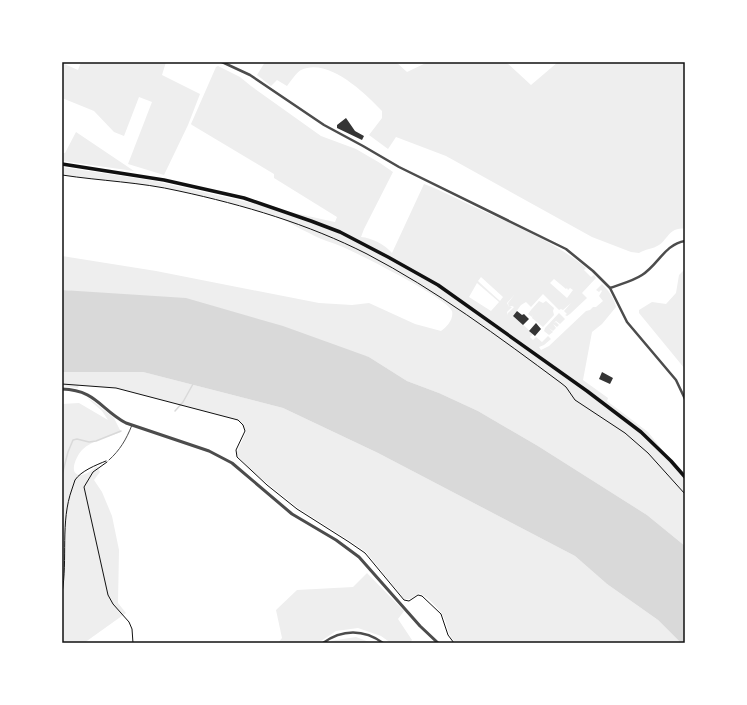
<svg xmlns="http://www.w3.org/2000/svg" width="747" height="705" font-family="Lato,sans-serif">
  <rect width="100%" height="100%" fill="#fff"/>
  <path fill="#eee" fill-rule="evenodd" d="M81 62H166L162 75 200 94 188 125 164 175 128 164 152 102 139 97 124 136 114 132 94 111 62 98V63L78 70Z
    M265 62H396L407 72 428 62H506L531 85 558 62H685V229C681 228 676 229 673 231 667 235 665 241 659 245 653 249 645 249 639 253L631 252 592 237 446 156 396 137 388 149 369 135 382 118V111C365 93 328 57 301 70 296 73 291 81 287 86L277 80 271 86 257 75Z
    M218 66 240 77 251 86 321 136 356 149 380 163 393 172 364 229 361 237C372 238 384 244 392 253L424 184C443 191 461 201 479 209 514 225 557 243 586 268L584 270 591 277 594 275 596 278 582 293 587 298 570 314 567 316 565 315 567 314 564 311 571 303 563 310 561 309 559 310 543 294 531 307 526 302 521 305 513 316 510 317 508 315V313L514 307 512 306 509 307 508 303 515 294 507 303 509 307H512L507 312 508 315 510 317 514 316 533 334 530 337 533 340 536 337 542 342 548 336 551 339 544 345 539 347 541 350 549 346 586 311 590 310 593 307H596L603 301 599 296 602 291 601 290 599 292 596 290 602 284C609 291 614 298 616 307L602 324 592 332 583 380 608 398 607 401 648 432 685 478V546L647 515 538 446 478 411 439 393 407 381 369 357 67 290H62V256L156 271 319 303 352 305 369 303 415 324 441 331C447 327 454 319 452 311 447 298 359 254 343 247 331 242 319 239 309 233 298 228 287 221 276 216 264 212 251 209 238 205 206 197 173 188 140 184 114 180 88 179 62 175V167L155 181 330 221 335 222 337 217 274 178V174L192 125 191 124 216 67ZM481 277 503 297 500 301 480 283 478 281ZM554 279 566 289 567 288 568 290 570 288 573 290 567 298 550 283ZM477 283 499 302 491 311 469 297Z
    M76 132 134 171 62 161V153H65Z
    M685 269V369L639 313V310L652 302 666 304 676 293 679 275Z
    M539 301 543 303 546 301 554 308 553 311 554 315 543 327 532 318 533 314 532 317 528 314 531 310 533 313 531 310Z
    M559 313 565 319 560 324 556 321 554 323 556 322 559 325 557 327 553 324 556 328 553 331 549 328 553 332 549 335 544 331 545 328Z
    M62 372H143L283 408 378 453 575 556 607 584 658 620 681 643H456C449 637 448 629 445 620 441 610 429 598 419 593L410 599H404L366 552 350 541 298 508 253 472 237 455V452L246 432 243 425 238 420 116 388 79 385 78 388 62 386Z
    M86 397 94 402 114 418 121 432C109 437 92 440 82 450 77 455 67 475 81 475 86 475 93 469 97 466L100 472 94 480 102 492 112 516 119 550 118 603 126 613 84 643H62V404L79 403 108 420 102 411Z
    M367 573 404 611 398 619 412 640 410 643H391L381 636 358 628 336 631 318 643H278L282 638 276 610 297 590 353 587Z
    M356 637 372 643H332L330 641Z"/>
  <path fill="#d9d9d9" d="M62 290 186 298 283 326 369 357 407 381 439 393 478 411 538 446 647 515 685 546V643H681L658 620 607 584 575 556 378 453 283 408 143 372H62Z"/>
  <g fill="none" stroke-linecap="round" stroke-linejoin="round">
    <path stroke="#d9d9d9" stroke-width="1.5" d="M175 411 183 402 193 384
      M62 475 68 452 73 440 77 439 89 442 96 441 121 431"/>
  </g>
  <path fill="#353535" d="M346 118 355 131 364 136 362 140 337 128V125Z
    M517 311 522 315 524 314 529 319 523 325 513 316Z
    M536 323 541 329 535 336 529 331Z
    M602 372 613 378 610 384 599 379Z"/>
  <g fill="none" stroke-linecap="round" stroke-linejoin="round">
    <path stroke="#111" stroke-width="1" d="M62 175C101 181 140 182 179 191 244 205 308 224 367 254 436 290 499 337 561 383L566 387 575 400 625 433 648 453 685 494
      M62 384 116 388 238 420 243 425 245 431 236 450 237 457 267 485 297 509 349 542 365 553 404 600 409 601 418 595 422 596 441 614 448 635 454 643
      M107 462 93 472 84 487 108 595 113 604 129 622 132 629 133 643
      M62 593C68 559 60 522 72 489 73 486 74 483 75 480 81 471 96 465 106 461"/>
    <path stroke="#4c4c4c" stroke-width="1" d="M109 460C120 450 126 440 132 425"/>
    <path stroke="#4c4c4c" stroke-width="2.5" d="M222 62 250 75 324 125 363 146 399 167 566 249 593 271 610 288 627 322 676 380 685 399
      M610 288C621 284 633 281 642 275 658 265 665 244 685 241
      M323 643C342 629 364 629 383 643"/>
    <path stroke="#4c4c4c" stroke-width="3" d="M62 389C96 390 100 409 126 423L209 451 232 463 292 514 336 540 359 557 420 626 438 643"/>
    <path stroke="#111" stroke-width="3.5" d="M62 164 164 180 244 198 311 221 340 232 388 257 438 285 587 391 641 432 671 461 685 477"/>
  </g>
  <rect width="747" height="705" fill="none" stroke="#ffffff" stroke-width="126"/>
  <rect x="63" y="63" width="621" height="579" fill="none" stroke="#111" stroke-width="1.5"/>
</svg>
